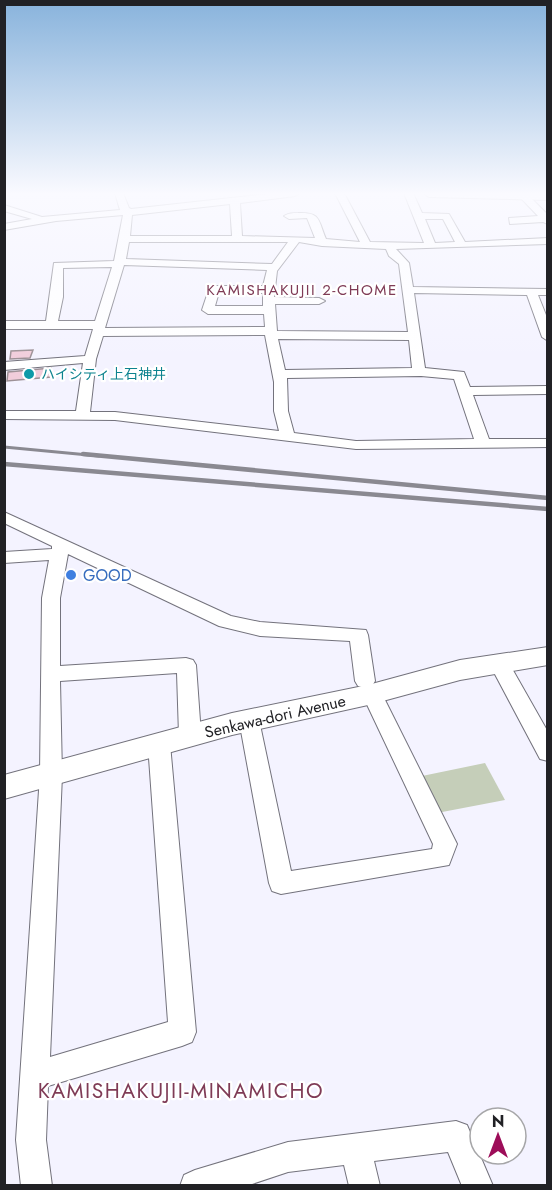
<svg xmlns="http://www.w3.org/2000/svg" width="552" height="1190" font-family="Jost,'Noto Sans JP',sans-serif">
  <rect width="100%" height="100%" fill="#f4f3ff"/>
  <path fill="#c5ceb9" d="M485 763 505 800 437 813 422 776Z"/>
  <path fill="#f1cddb" stroke="#9d9196" stroke-width="1.5" d="M33 350 30 358 10 359 11 351Z
    M51 368V377L7 381 8 372Z"/>
  <g fill="none" stroke-linecap="round" stroke-linejoin="round">
    <defs>
      <path id="street" d="M115 193H123L129 208 131 209 276 193H299L295 196 240 203 242 236 315 238 307 218 289 219 284 216C289 213 292 213 298 213 321 212 318 220 326 239L360 242 335 193H344L370 242 424 243 404 193H413L422 213 449 214 465 242 548 238V244L396 249 409 263 413 287 548 289V295H538L548 320V341L542 337 527 295 414 293 425 368 464 372 470 387 548 386V394L473 395 489 439H548V447L356 449 115 420 4 419V411H76L83 363 4 370V362L85 356 93 329H4V321H46L54 263 114 261 123 215 56 221 4 230V224L32 219 4 211V205L42 217 120 210ZM230 204 232 236H130L132 215ZM425 219H443L455 242 435 243ZM129 242H288L272 264 126 259ZM299 242 322 246 386 249 389 256 399 264 408 332 277 331 275 304H319L325 301 319 298 274 297 277 271ZM124 265 267 270 263 286H210L202 310 208 314H264L265 327 105 328ZM112 267 95 321H58L63 297V268ZM219 292 263 293V306H215ZM265 335 274 382V411L279 431 115 412H90L96 359 103 336ZM278 339 409 340 412 368 285 370ZM421 376 454 379 474 439 356 441 294 433 288 411 287 378Z
        M516 193H526L548 215V224L543 222 510 224 509 218 538 216Z
        M4 512 231 616 260 622 366 630 368 635 375 681 372 686 365 688 358 686 355 681 350 641 260 636 219 626 68 554 60 598V666L186 658 193 660 196 665 201 735 197 741 190 743 183 741 179 735 177 673 60 681 62 775 50 1057 168 1022 148 744 151 738 159 736 167 738 170 744 196 1032 192 1042 182 1046 48 1086 46 1140 52 1186H21L16 1140 40 775 42 598 49 560 4 563V552L52 549V546L4 523Z
        M499 656 506 658 548 732V761L540 759 489 663 492 658Z
        M372 686 379 689 382 694 457 844 449 865 281 894 272 891 269 883 239 720 242 714 249 712 256 714 259 720 291 871 432 849 433 844 362 694 365 689Z
        M456 1121 467 1125 493 1186H462L448 1152 374 1161 380 1186H349L344 1165 288 1172 246 1186H180L184 1175 195 1170 288 1142Z"/>
      <path id="secondary" d="M423 193H548V200L429 197Z
        M548 647V665L460 680 368 705 232 735 4 799V775L232 713 368 685 460 660Z"/>
    </defs>
    <use href="#street" stroke="#73727c" stroke-width="2"/>
    <use href="#secondary" stroke="#73727c" stroke-width="2"/>
    <use href="#street" fill="#fff" fill-rule="evenodd"/>
    <use href="#secondary" fill="#fff" fill-rule="evenodd"/>
    <path stroke="#8a8991" stroke-width="3" d="M4 447 99 456"/>
    <path stroke="#8a8991" stroke-width="4.5" d="M83 454 548 498
      M4 464 548 509"/>
  </g>
  <linearGradient id="sky" x2="0" y2="1"><stop stop-color="#88b3dc"/><stop offset="0.54" stop-color="#fafaff"/><stop offset="1" stop-color="#fafaff" stop-opacity="0"/></linearGradient>
  <rect width="552" height="359" fill="url(#sky)"/>
  <circle fill="#0f9aa8" stroke="#fff" stroke-width="2" cx="29" cy="374" r="6"/>
  <circle fill="#3f7fe0" stroke="#fff" stroke-width="2" cx="71" cy="575" r="6"/>
  <g text-anchor="middle" stroke-width="4.5" stroke-linejoin="round" paint-order="stroke">
    <g font-size="14" fill="#0d838f" stroke="#fff" text-anchor="start">
      <text x="41" y="379">ハイシティ上石神井</text>
    </g>
    <g font-size="15" letter-spacing="1.5" fill="#7f3b56" stroke="#fff">
      <text x="302" y="295">KAMISHAKUJII 2-CHOME</text>
    </g>
    <g font-size="16" fill="#366cbe" stroke="#fff" text-anchor="start">
      <text x="83" y="581">GOOD</text>
    </g>
    <g font-size="16" fill="#212125" stroke="#fff">
      <text transform="translate(275 716) rotate(-13)" y="6">Senkawa-dori Avenue</text>
    </g>
    <g font-size="21" letter-spacing="1.5" fill="#7f3b56" stroke="#fff">
      <text x="181" y="1098">KAMISHAKUJII-MINAMICHO</text>
    </g>
  </g>
  <rect width="552" height="1190" fill="none" stroke="#212125" stroke-width="12"/>
  <g transform="translate(498 1136)"><circle r="28" fill="#ffffff" stroke="#a6a6a8" stroke-width="1.5"/>
  <path d="M0-4.5L10 22L0 15L-10 22Z" fill="#9d0d59"/>
  <text y="-9" font-size="16" font-weight="bold" text-anchor="middle" fill="#212125">N</text>
  </g>
</svg>
